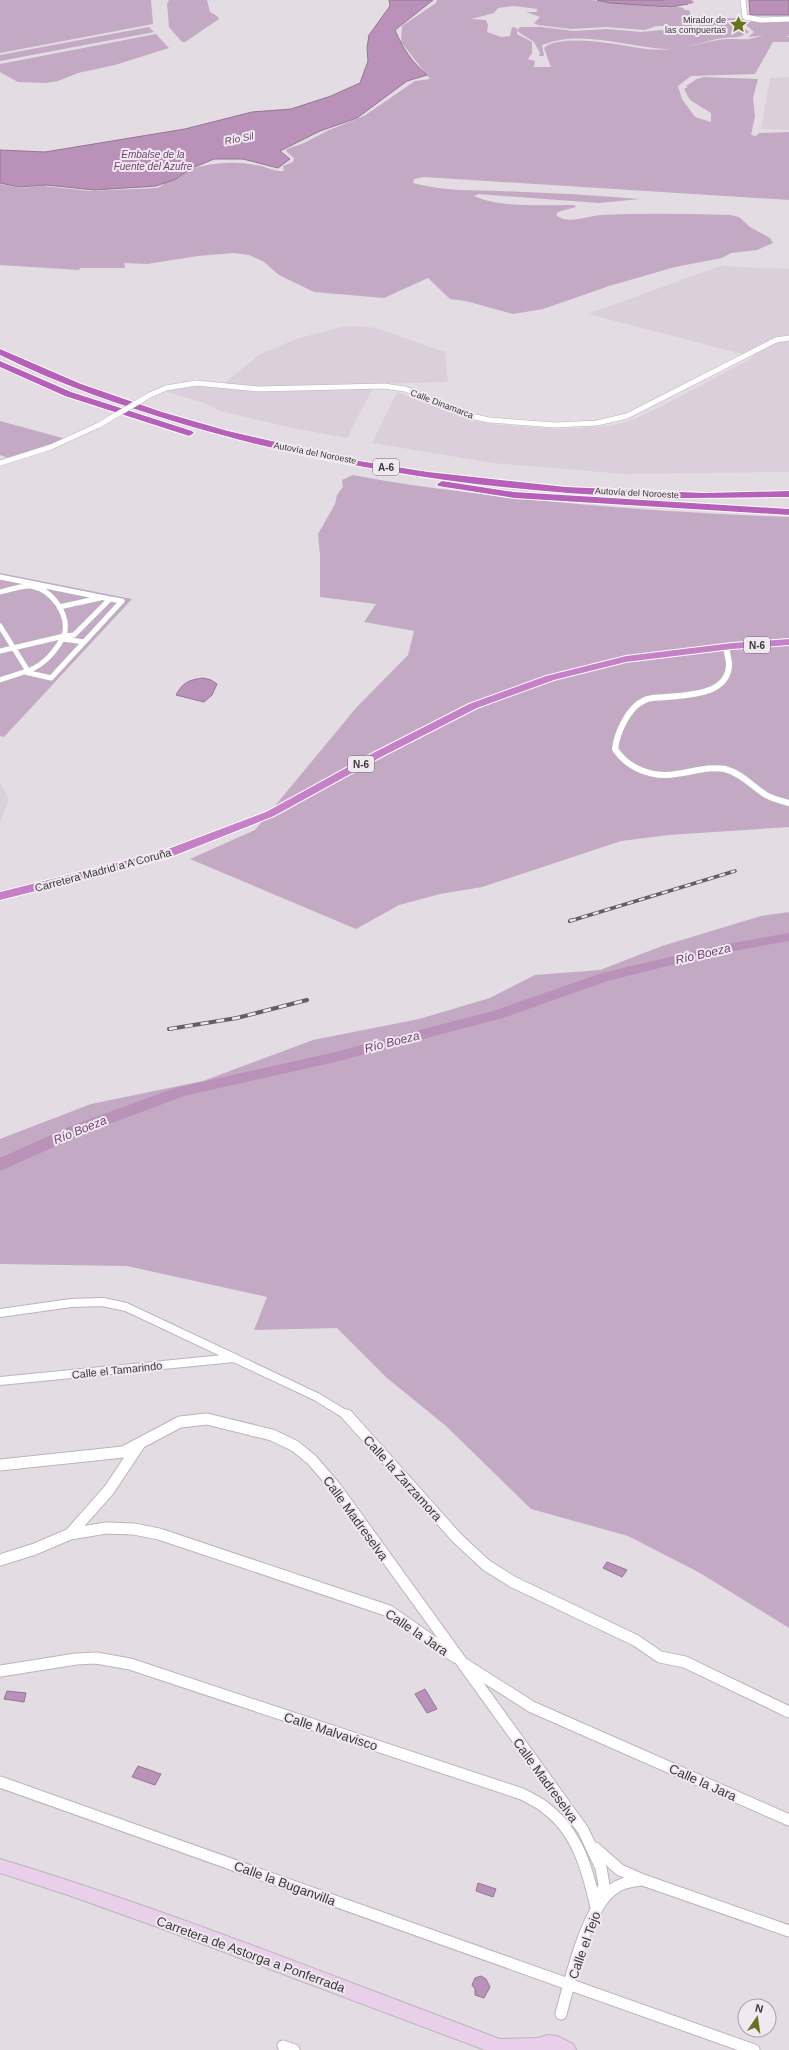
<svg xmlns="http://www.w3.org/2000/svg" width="789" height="2050" font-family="Arial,sans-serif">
  <rect width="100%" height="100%" fill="#e3dce2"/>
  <path fill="#dbcfdb" d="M789 77V130L761 129 770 78Z
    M720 266 789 269V472L624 474 493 463 372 443 397 392 474 421 501 425 559 429 610 426 632 420 664 405 754 357 588 314Z
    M356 326 376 328 445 352 448 382 375 384 347 438 292 428 220 411 204 403 165 391 226 382 259 355 296 339 342 327Z
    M0 783 9 800 0 822Z"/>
  <path fill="#c4a9c4" d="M0 0H151L153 24 0 53Z
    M169 0H207L210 12 217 16 219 19 185 42H182L169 27 167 4Z
    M437 0H590L669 8 679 6 678 7 684 8V10H689L690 13 701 22 691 26H656L645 30 606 27 571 29 538 25 534 23 540 17 526 12H538L536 11 538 9 514 6 498 8 494 13 471 19 486 20 488 25 487 32 501 37 510 36 512 27 517 28V34L532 42V53L528 59 535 61 534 67H551L544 48C560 32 625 46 646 49 672 52 693 45 718 40 728 38 739 40 749 39 756 38 762 35 769 35L748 37 754 32C747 26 744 21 734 24L741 26 749 32C739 40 729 36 717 39 700 43 684 49 666 49 626 47 582 29 542 45L544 56H539L540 53 534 42 517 31 520 27H541L574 31 607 29 641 32 694 27 703 24 707 20 727 18 789 20V36H784L789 37V42H773L755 74 691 76 678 86 682 99 695 117 711 122V113L690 100 684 89 688 87 686 86 697 79 704 77 758 79 753 98 755 116 751 135 756 136 759 133 789 132V200L424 177 414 179 413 183C441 191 472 190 500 191 547 193 593 195 640 199L599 203 478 194 474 196C498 208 547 205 574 205L576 207 558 212 556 215C568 225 587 216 601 215 644 213 687 214 730 215L739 217 750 227 770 238 773 243 757 250 731 253 722 258 675 267 609 286 543 309 513 314 466 301 450 299 428 278 384 298 314 292 279 275 264 262 249 255 234 253 198 256 147 264 124 263 125 268H80L79 270 0 265V184L20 188 44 186 90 191 157 188 163 185 166 177H179V173C203 164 230 160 255 165 265 166 275 172 284 171L283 166 293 162 294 158 286 151 287 149 304 143 329 130 364 116 415 81 430 79 401 42 402 26 436 3Z
    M149 27 154 32 0 61V55Z
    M156 34 169 48 115 65 78 73 58 81 45 83 18 82 0 72V64Z
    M0 421 66 439 11 459 0 455Z
    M353 475C393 483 433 488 473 493 578 506 683 513 789 517V827L669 835 621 841 482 887 440 894 399 905 356 929 190 859 255 830 356 708 408 655 414 631 364 622 376 604 320 597V555L318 534 335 504 337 495 343 487 342 480Z
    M0 573 132 599 4 737 0 736Z
    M789 912V1628L700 1573 628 1536 531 1509 446 1426 387 1378 337 1328 254 1330 267 1297 127 1266 0 1264V1139L91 1104 203 1081 313 1040 419 1019 490 998 535 975 600 970 662 946 761 916Z"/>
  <path fill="#ba91b9" stroke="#937693" d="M389 0H433L395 30C403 49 412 62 427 75L407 81 357 118 320 131 280 151 290 159 278 168 243 159H214L190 169 176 179 156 186 94 190 47 185 19 187 0 183V150L45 152 185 129 252 112 291 109 331 96 360 83 368 61 367 48 369 35 390 6Z
    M597 0H689L688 4 670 7 610 3Z
    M749 0H789V15H750Z
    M203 678 211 680 217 684 212 695 204 702 176 695C183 682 189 680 203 678Z
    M607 1562 627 1570 622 1577 603 1568Z
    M425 1689 437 1709 427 1713 415 1694Z
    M7 1691 26 1693 24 1702 4 1699Z
    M138 1766 161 1774 155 1785 132 1777Z
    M478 1883 496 1889 493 1897 476 1891Z
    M481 1976 486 1979 490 1987 484 1998 475 1995V1989L472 1985 475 1978Z"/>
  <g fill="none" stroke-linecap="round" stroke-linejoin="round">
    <path fill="#ba91b9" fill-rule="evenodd" d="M663 0H691L694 2 691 4 666 2Z
      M789 933V941L716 954 607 981 503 1018 331 1063 184 1096 83 1134 0 1171V1158L71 1126 175 1088 331 1053 493 1011 602 973 716 946Z"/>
    <defs>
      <path id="pedestrian" d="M0 577 110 599 74 635 64 636C55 652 45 664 28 671L0 626
        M0 592C9 590 22 585 31 586 53 590 70 615 64 636L0 651
        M59 607 100 598
        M63 639 84 642
        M25 672 51 678 122 601 110 599
        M0 680 27 671"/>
      <path id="minor-far3" d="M150 395 166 388 196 383 258 389 384 386 405 389 471 416 489 420 555 425 597 423 627 416 776 340 789 338
        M0 463 51 447 99 425"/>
      <path id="minor-far2" d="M726 647C727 653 729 660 729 665 728 695 688 695 666 697 660 698 651 697 645 700 628 707 617 733 615 749 628 769 653 778 676 774 693 772 708 766 725 769 741 773 753 787 766 795 773 799 781 801 789 803"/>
      <path id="minor-far1" d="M0 1313 71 1303 103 1302 126 1307 317 1397 348 1416
        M0 1381 234 1358"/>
      <path id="minor" d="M347 1415 457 1538 486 1565 513 1582 635 1640 660 1657 685 1662 789 1712
        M0 1465 123 1452 180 1422 207 1419 272 1435 295 1446 312 1460 336 1488 583 1830 601 1868 604 1885 596 1908
        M70 1534 109 1490 139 1445
        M0 1560 35 1549 70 1534 106 1528 134 1529 159 1534 389 1611 455 1657
        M464 1664 532 1707 789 1820
        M0 1671 76 1659 96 1658 130 1664 522 1794C531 1799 541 1803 548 1810 578 1833 588 1872 596 1907
        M0 1782 754 2050
        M595 1848 620 1870 643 1880 789 1931
        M561 2014C570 1981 585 1912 612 1890 620 1883 631 1881 641 1880
        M283 2046 294 2050"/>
      <path id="tertiary" d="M743 0 745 17 761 20 789 19"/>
      <path id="secondary" d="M0 1859C169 1910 334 1977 500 2039L537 2038 548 2035 557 2036 573 2044 576 2050H485L163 1929 68 1895 0 1873Z"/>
      <path id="trunk" d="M789 639V645L732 649 626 662 554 680 477 708 383 756 274 816 168 858 0 900V892L160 852 266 812 375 752 469 704 546 676 626 656 732 643Z"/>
      <path id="motorway" d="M0 349 81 384 162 412 228 431 359 461 428 472 566 487 704 493 789 491V497C737 497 686 499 635 497 483 490 332 468 186 425 123 406 60 385 0 355Z
        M0 361 71 392 192 431 194 433 189 436 186 435 65 396 0 367Z
        M442 481 514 492 789 509V515L514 498 438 486 437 484Z"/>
    </defs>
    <use href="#pedestrian" stroke="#bbb4bb" stroke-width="6"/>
    <use href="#minor-far3" stroke="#bbb4bb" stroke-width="6"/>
    <use href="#minor-far2" stroke="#bbb4bb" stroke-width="8"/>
    <use href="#minor-far1" stroke="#bbb4bb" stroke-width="10"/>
    <use href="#minor" stroke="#bbb4bb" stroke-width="13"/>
    <use href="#tertiary" stroke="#bbb4bb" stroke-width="6"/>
    <use href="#secondary" stroke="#bbb4bb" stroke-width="2"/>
    <use href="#trunk" stroke="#fff" stroke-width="2"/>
    <use href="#motorway" stroke="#fff" stroke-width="2"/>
    <use href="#pedestrian" stroke="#fff" stroke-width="5"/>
    <use href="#minor-far3" stroke="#fff" stroke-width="5"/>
    <use href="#minor-far2" stroke="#fff" stroke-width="6"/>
    <use href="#minor-far1" stroke="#fff" stroke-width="8"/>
    <use href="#minor" stroke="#fff" stroke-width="11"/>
    <use href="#tertiary" stroke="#fff" stroke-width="5"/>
    <use href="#secondary" fill="#e9cfea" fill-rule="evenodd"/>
    <use href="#trunk" fill="#c680c7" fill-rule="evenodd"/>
    <use href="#motorway" fill="#b760b9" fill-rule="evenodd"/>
    <defs>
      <path id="rail-far1" d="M570 921 735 871"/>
      <path id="rail" d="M570 921 572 920
        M169 1029 237 1018 307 1000"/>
    </defs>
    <use href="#rail-far1" stroke="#625f62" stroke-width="3.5"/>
    <use href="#rail" stroke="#625f62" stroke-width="4"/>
    <use href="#rail-far1" stroke="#f0e9f0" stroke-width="2" stroke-dasharray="6" stroke-linecap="butt"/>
    <use href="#rail" stroke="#f0e9f0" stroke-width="2.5" stroke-dasharray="8" stroke-linecap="butt"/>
    <defs>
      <path id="minor-bridge" d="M99 425 150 395"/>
    </defs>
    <use href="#minor-bridge" stroke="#bbb4bb" stroke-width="6" stroke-linecap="butt"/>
    <use href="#minor-bridge" stroke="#fff" stroke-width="5"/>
  </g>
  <defs>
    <symbol id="sight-bare" viewBox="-9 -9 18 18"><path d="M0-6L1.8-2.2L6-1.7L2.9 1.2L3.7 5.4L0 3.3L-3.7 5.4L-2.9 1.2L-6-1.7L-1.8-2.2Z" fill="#68731e" stroke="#f0e9f0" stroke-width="2.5" paint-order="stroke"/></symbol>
  </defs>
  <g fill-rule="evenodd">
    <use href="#sight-bare" x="726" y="12" width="25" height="25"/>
  </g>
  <g text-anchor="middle" stroke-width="4" stroke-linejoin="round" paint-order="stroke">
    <g font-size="9" fill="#393739" stroke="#f0e9f0" text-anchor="end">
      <text x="726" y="23">Mirador de<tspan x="726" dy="10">las compuertas</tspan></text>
    </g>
    <g font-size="9" fill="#393739" stroke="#f0e9f0">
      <text transform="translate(442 404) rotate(21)" y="3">Calle Dinamarca</text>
      <text transform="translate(315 453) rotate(11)" y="3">Autovía del Noroeste</text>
      <text transform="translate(637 493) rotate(3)" y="3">Autovía del Noroeste</text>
    </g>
    <g font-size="10" font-style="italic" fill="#723e72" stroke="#f0e9f0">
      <text transform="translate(239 138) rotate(-11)" y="4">Río Sil</text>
      <text x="153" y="158">Embalse de la<tspan x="153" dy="12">Fuente del Azufre</tspan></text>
    </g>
    <g fill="#f0e9f0" stroke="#706c70" stroke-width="1">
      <rect x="373" y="459" width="26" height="16" rx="3"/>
      <rect x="744" y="637" width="26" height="16" rx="3"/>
      <rect x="348" y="756" width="26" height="16" rx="3"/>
    </g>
    <g font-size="10" font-weight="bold" fill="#393739">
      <text x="386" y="471">A-6</text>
      <text x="757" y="649">N-6</text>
      <text x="361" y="768">N-6</text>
    </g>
    <g font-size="11" fill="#393739" stroke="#f0e9f0">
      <text transform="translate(103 870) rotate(-15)" y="4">Carretera Madrid a A Coruña</text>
      <text transform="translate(117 1370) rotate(-6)" y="4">Calle el Tamarindo</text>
    </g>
    <g font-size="12" font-style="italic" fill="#723e72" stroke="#f0e9f0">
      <text transform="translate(703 954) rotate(-13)" y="4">Río Boeza</text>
      <text transform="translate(392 1042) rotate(-14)" y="4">Río Boeza</text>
      <text transform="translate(80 1130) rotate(-22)" y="4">Río Boeza</text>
    </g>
    <g font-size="13" fill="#393739" stroke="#f0e9f0">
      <text transform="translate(403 1478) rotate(48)" y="5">Calle la Zarzamora</text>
      <text transform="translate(356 1518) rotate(54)" y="5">Calle Madreselva</text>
      <text transform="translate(417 1632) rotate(34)" y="5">Calle la Jara</text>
      <text transform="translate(331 1731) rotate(18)" y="5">Calle Malvavisco</text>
      <text transform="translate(546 1780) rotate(54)" y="5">Calle Madreselva</text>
      <text transform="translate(703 1782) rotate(24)" y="5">Calle la Jara</text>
      <text transform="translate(285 1883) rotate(20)" y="5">Calle la Buganvilla</text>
      <text transform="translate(584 1945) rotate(-70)" y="5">Calle el Tejo</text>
      <text transform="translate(251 1954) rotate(20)" y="5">Carretera de Astorga a Ponferrada</text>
    </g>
  </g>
  <g transform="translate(757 2018) rotate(13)"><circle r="19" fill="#f0e9f0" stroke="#a7a2a7"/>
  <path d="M0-3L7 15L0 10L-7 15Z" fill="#68731e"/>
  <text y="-6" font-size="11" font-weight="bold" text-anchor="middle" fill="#393739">N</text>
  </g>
</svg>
